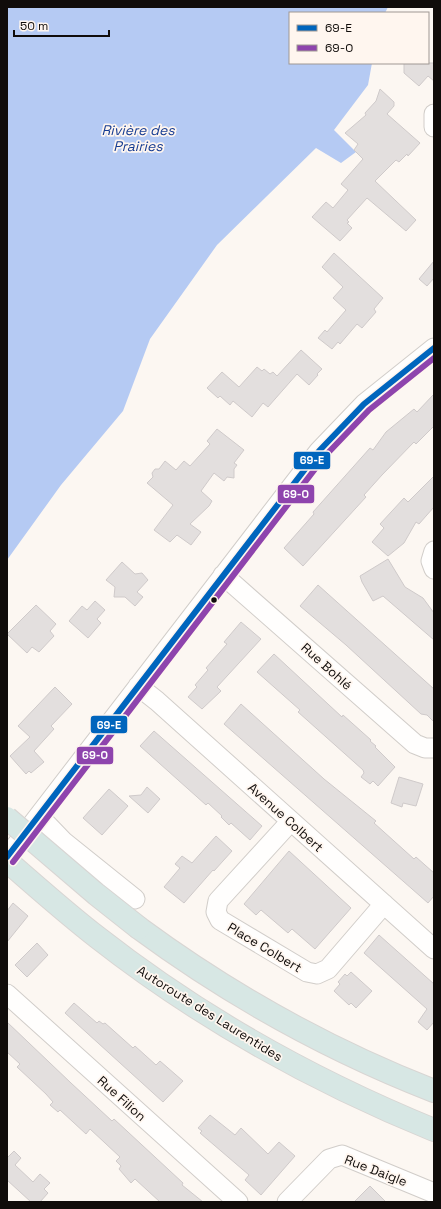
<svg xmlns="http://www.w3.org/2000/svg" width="441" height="1209" font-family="'Space Grotesk',sans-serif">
  <rect width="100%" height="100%" fill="#fcf7f2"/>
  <path fill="#b5caf3" d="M7 7H388L385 13H290V63H372L368 85 334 130 356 152 341 163 316 148 217 245 150 339 123 411 61 485 7 560Z"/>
  <path fill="#e3dfde" stroke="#cfcaca" d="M404 63H434V81L428 76 419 86 404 73Z
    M380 89 394 102V106L387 114 420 143 408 156 407 154 399 162 396 160 375 181 416 220 406 231 367 198 347 220 349 222 347 223 352 228 340 241 312 217 326 202 333 208 348 190 341 184 363 159 354 150 358 144 345 133 366 115 365 113 376 101Z
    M334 253 383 298 374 309 376 312 362 328 357 324 340 344 338 342 332 349 318 338 325 330 327 332 346 310 333 298 343 287 322 267Z
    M434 261V278L427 286 419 279Z
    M301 350 322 369 317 374 318 375 309 385 297 374 268 407 263 403 252 417 233 401 230 405 220 396 218 398 207 388 222 372 239 387 257 367 262 371 264 369 270 374 273 372 277 376Z
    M434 394V426L416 444 414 442 382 475 364 495 366 497 303 566 284 548 314 514 313 512 370 448 373 450 386 432 414 409 417 412Z
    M217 429 244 450 234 463 237 465 234 469V478L227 477 224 481 214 473 201 491 212 501 209 506 190 524 201 532 191 545 177 535 170 542 154 530 173 505 147 483 153 477 152 473 155 469H159L165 461 176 470 184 461 190 466 210 444 207 441Z
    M434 476V507L419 524 416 522 404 543 388 556 372 542 384 528 380 524 404 498 408 502Z
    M388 559 405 587 423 598 434 613V640L383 596 373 601 362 582 360 576Z
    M122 562 135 574 142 573 148 580 137 592 143 597 135 606 125 597H114L115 587 106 580Z
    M318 585 434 689V722L427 715 421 714 346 645 300 606Z
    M95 601 105 610 97 619 101 623 88 638 69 621 82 606 87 610Z
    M36 605 56 624 50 631 54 636 39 652 32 647 27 653 7 634Z
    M241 622 261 639 217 687 221 691 202 709 188 697 197 687 195 685 208 670 206 668 227 644 224 642Z
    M274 654 342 717 343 715 371 740 370 741 376 746 375 747 395 767 378 786 373 781 370 784 361 777 364 773 363 770 298 712 300 710 257 672Z
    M55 687 72 704 51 726 54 729 34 751 44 762 31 773 29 771 26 774 10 756 30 737 18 726Z
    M241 704 324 779 376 821 374 823 414 859 416 857 434 873V896L428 903 224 724Z
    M154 731 262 826 250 840 231 823 229 825 221 817 222 816 208 803 206 805 140 746Z
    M399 777 423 784 416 806 403 803 402 807 391 803Z
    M147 787 160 799 148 813 129 796 141 795Z
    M109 789 128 806 102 835 83 818Z
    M216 836 232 851 214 871 213 870 184 903 164 887 180 868 175 864 182 856 192 863Z
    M289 851 351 908 315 949 292 929 288 933 261 910 256 915 244 904Z
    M13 903 28 916 7 942V911Z
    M379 935 434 984V1022L427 1030 418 1022 427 1009 364 953Z
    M37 943 48 955 27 977 15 965Z
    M351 972 372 991 356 1008 351 1003 349 1005 334 991 340 984 338 982 345 974 347 976Z
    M74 1003 97 1023 99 1021 103 1024 105 1023 133 1048 135 1046 156 1065 160 1061 183 1081 163 1102 65 1013Z
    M7 1022 71 1083 112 1121 114 1119 183 1183 182 1185 203 1202H160L135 1179 131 1183 119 1169 121 1166 116 1161 120 1157 90 1129 86 1134 60 1110 58 1112 50 1105 53 1102 46 1094 17 1067 20 1064 7 1052Z
    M210 1115 235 1135 241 1128 268 1154 279 1142 295 1156 261 1195 245 1180 249 1175 200 1133 202 1131 198 1128Z
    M14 1151 21 1158 15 1165 33 1182 40 1174 50 1183 44 1189 48 1193 40 1202H31L7 1180V1158Z
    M370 1186 386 1202H354Z"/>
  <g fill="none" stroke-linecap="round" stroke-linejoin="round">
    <defs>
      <path id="minor" d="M434 114V127
        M434 551 431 561 434 569
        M223 575 415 744 425 748H434
        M138 686 157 701 434 949
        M39 816 64 842 135 899
        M291 821 218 901 216 912 220 920 307 972 317 974 328 969 384 904
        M7 857 319 451 364 404 434 348
        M7 994 238 1202
        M287 1202 329 1159 342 1155 434 1193"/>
      <path id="highway" d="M7 861C37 887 66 913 97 937 199 1017 314 1081 434 1130
        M139 928C230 995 329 1050 434 1091"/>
    </defs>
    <use href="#minor" stroke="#d1cdc9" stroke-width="21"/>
    <use href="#highway" stroke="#d8d5d3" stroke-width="24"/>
    <use href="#minor" stroke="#fffefd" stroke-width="19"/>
    <use href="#highway" stroke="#d7e7e4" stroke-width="22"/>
    <defs>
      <path id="highway-bridge" d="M7 818 96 894 139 928"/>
    </defs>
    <use href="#highway-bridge" stroke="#d8d5d3" stroke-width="24" stroke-linecap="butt"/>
    <use href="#highway-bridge" stroke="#d7e7e4" stroke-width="22"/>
    <defs>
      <path id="bus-1" d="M7 857 319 451 364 404 434 348"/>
      <path id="bus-2" d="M13 862 325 456 369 410 434 358"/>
    </defs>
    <use href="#bus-1" stroke="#fff6ef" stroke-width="9"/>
    <use href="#bus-2" stroke="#fff6ef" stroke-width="9"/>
    <use href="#bus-1" stroke="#0065bd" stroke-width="6"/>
    <use href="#bus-2" stroke="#8e44ad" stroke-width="6"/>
  </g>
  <circle fill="#100c0a" stroke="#fff6ef" stroke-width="1.5" cx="214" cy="600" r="3.5"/>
  <g text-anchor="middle" stroke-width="3.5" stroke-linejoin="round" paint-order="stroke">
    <g font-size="13" fill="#100c0a" stroke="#fff6ef">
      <text transform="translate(327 666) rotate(42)" y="5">Rue Bohlé</text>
      <text transform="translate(286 817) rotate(42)" y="5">Avenue Colbert</text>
      <text transform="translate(265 947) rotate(31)" y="5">Place Colbert</text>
      <text transform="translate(210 1013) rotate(32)" y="5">Autoroute des Laurentides</text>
      <text transform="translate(122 1098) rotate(42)" y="5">Rue Filion</text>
      <text transform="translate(376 1170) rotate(21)" y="5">Rue Daigle</text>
    </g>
    <g font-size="14" font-style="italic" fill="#163c92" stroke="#fff6ef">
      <text x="138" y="135">Rivière des<tspan x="138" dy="16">Prairies</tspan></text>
    </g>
  </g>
  <g stroke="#fff6ef" stroke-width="1.5">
    <rect x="293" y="451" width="38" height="19" rx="4" fill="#0065bd"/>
    <rect x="277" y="484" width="38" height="20" rx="4" fill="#8e44ad"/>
    <rect x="90" y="715" width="38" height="19" rx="4" fill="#0065bd"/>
    <rect x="76" y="746" width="38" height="19" rx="4" fill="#8e44ad"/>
  </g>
  <g font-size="11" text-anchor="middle" font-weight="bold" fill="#fff">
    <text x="312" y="464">69-E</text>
    <text x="296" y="498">69-O</text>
    <text x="109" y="729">69-E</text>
    <text x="95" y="759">69-O</text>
  </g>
  <rect width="441" height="1209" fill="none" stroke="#100c0a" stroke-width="16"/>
  <rect x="289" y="12" width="140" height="52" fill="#fff6ef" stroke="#9f9893"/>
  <rect x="297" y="25" width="20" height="6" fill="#0065bd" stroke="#9f9893"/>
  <text x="325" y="32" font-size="12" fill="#100c0a">69-E</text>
  <rect x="297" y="45" width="20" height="6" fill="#8e44ad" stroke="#9f9893"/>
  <text x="325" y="52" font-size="12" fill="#100c0a">69-O</text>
  <path d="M14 30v6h95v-6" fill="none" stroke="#100c0a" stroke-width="2"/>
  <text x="20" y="30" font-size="12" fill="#100c0a" stroke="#fff6ef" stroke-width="3" paint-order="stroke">50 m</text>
</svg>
